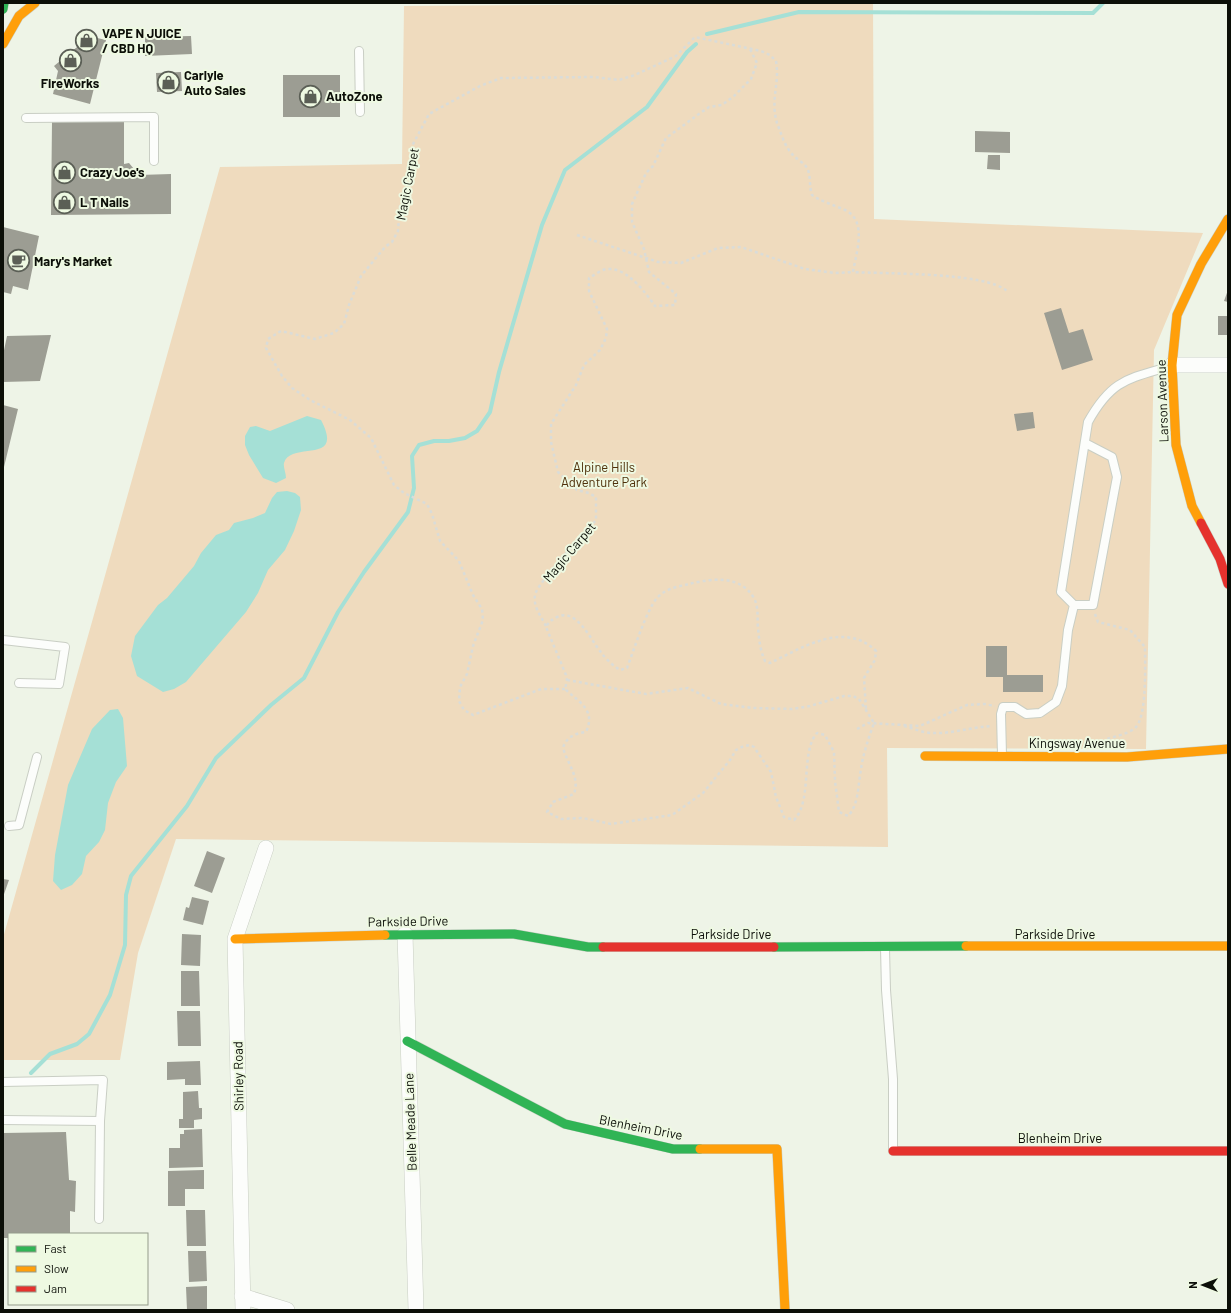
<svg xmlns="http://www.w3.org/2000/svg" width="1231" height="1313" font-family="Barlow,sans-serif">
  <rect width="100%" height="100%" fill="#eef4e7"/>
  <path fill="#efdbbe" d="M873 3 874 219 1203 233 1154 350 1146 749 887 748 888 847 176 839 138 953 120 1060H3V938L220 167 402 164 404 6Z"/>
  <path fill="#a5e0d6" d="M307 416 321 420C345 466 291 440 284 463 283 467 286 473 286 478L276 483 263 478 249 455 245 445V436L250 427 256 426 270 431Z
    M287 491 295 493 300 497 301 510 294 531 285 550 268 570 258 593 246 612 186 682 174 689 163 692 137 676 131 656 135 636 158 605 167 598 194 566 201 553 216 535 229 530 234 523 253 518 265 513 272 498 277 492Z
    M118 709 123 718 127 766 116 782 108 803 105 830 99 842 86 856 82 874 72 885 61 890 53 881 55 855 68 785 92 729 110 710Z"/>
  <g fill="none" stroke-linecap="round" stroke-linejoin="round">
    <path stroke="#a5e0d6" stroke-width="4" d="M707 34 799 12 1093 13 1103 3
      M31 1073 50 1054 77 1044 89 1034 110 995 125 945 126 895 131 876 187 806 216 758 271 705 304 678 338 612 364 572 408 512 414 488 412 456 419 445 434 441H449L465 438 477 431 490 412 499 372 542 225 565 170 647 107 687 52 696 44"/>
  </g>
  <path fill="#9c9d93" d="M84 35 106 40 90 104 53 94 58 71 54 66 82 43Z
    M191 36 192 54 145 56V37Z
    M181 72 182 91 157 92 156 73Z
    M283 75H340V117H283Z
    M124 121V164L129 163 139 175 171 174V214L51 215 52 122Z
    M975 131 1010 132V153L975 152Z
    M988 155H1000V170L987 169Z
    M3 227 39 236 28 290 13 286 11 294 3 292Z
    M1228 290V302L1224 301Z
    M1061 308 1069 333 1083 329 1093 360 1062 370 1044 313Z
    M1218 316H1228V335H1218Z
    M51 335 40 381 3 382V355L7 336Z
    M3 405 18 409 4 467H3Z
    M1033 412 1035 428 1017 431 1014 414Z
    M986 646H1007V675H1043V692H1003V677H986Z
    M207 851 225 858 212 893 194 886Z
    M3 879 9 880 3 897Z
    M192 897 209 901 203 925 183 920 186 907 189 908Z
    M182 934 201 935 200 966 181 965Z
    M181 971H199L200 1006H181Z
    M177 1011H200L201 1046H178Z
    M200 1061 201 1085H185V1079L167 1080V1062Z
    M198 1091 199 1108H202V1119L194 1120V1128H179V1119H183V1092Z
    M202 1129 203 1167 169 1168V1148H180V1134H184V1130Z
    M66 1132 69 1180 76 1181 75 1212 70 1211V1234H9V1238H3V1133Z
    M204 1170V1189H185V1206H168V1171Z
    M186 1210H205L206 1246H187Z
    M188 1251H206L207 1281 189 1282Z
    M207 1286V1310H187L186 1287Z"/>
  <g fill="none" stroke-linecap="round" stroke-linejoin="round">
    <defs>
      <path id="lane" d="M359 51 360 112
        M26 118 154 117V161
        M1085 443 1112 457 1117 477 1093 605H1074L1061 592 1088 422C1112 379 1128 379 1171 366
        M3 640 65 647 59 684 19 683
        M1002 755 1001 714 1003 707H1015L1026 714 1040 713 1056 702 1062 686 1068 630 1074 605
        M9 826 19 825 37 757
        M885 948 886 990 893 1079V1150
        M3 1082 103 1080 100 1121 3 1120
        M99 1219 100 1121"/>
      <path id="street" d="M1172 365H1228
        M405 934 416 1310
        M242 1296 287 1310
        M243 1310 235 939 266 848"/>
      <path id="fast" d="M3 9 4 3
        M385 935 514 934 588 947H603
        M774 947 966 946
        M407 1041 565 1124 673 1149H700"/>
      <path id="slow" d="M3 44 19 16 35 3
        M1201 523 1192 506 1176 445 1172 365 1177 315 1201 264 1228 219
        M925 756 1127 757 1228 749
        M235 939 385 935
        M966 946H1228
        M700 1149H777L785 1310"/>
      <path id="jam" d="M1201 523 1220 559 1228 584
        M603 947H774
        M893 1151H1228"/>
    </defs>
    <use href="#lane" stroke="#c9cec4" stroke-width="10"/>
    <use href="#street" stroke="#c9cec4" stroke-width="16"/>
    <use href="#fast" stroke="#c9cec4" stroke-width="10"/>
    <use href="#slow" stroke="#c9cec4" stroke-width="10"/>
    <use href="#jam" stroke="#c9cec4" stroke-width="10"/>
    <path stroke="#dadcd8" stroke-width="2.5" stroke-dasharray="3 3" stroke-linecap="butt" d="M577 235 658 262 681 263 718 248 741 247 805 269 835 273 853 272
      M1095 614 1098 622 1130 630 1145 647C1145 664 1147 715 1136 727 1129 734 1116 736 1107 739
      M546 626C541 616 533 607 535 595 537 583 586 532 596 520V497L589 493 577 490 558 472 551 442V424L576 385 584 365 600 350 606 338 607 329 589 291V278C593 276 598 272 603 270 624 263 645 292 655 306L675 305 676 294 649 272 644 249 632 222V204L646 173 653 166 666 138 699 114 709 107 722 105 734 96 751 79 757 63 750 49
      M567 680 646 694 688 688 721 704 753 708 792 709 810 706 844 696H853L859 699 874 723C869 737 863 754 861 769 858 784 859 805 848 816L839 812 835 781 834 752 825 735 817 733C800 752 813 801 794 820L784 817 776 797 771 772 754 747 750 745 744 746 736 750 730 760 703 793 672 815 611 824 583 818 561 819 547 812 553 802 574 794C580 777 568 765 563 748 566 737 576 733 586 732 596 710 580 703 565 689L567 680 566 675 546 627C549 621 552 620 557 617 576 607 591 640 600 651 605 658 612 665 620 670L627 668C634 650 646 611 657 598 664 590 675 587 685 585 708 579 739 573 754 598 759 608 757 617 758 628 759 639 760 650 765 661L770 663C802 648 844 620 876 651L875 660 864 678 866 709
      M565 689H541L473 715 464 710 459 701 460 687 467 674 473 646 483 620 482 609 473 595 459 561 440 541 432 514 427 504 404 493 394 485 371 438 350 420 310 400 292 388 282 376 266 348 268 339 281 331 315 339 334 333 344 324 349 305 361 276 385 247 392 242 398 231 400 206 407 193 412 146 429 114 480 86 501 78 594 77 619 80 635 75 676 56 695 37 761 51 770 55 776 61C780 84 770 99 777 123 781 133 785 148 794 156 798 160 804 163 807 168 811 175 809 187 812 195 822 202 834 205 845 210 868 221 856 253 853 272 884 274 986 272 1007 291
      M904 726C913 728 923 733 932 733 952 734 971 727 992 726
      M857 729 868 723 920 726 967 705 984 704 995 706"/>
    <use href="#lane" stroke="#fcfdfb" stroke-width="8"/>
    <use href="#street" stroke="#fcfdfb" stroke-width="15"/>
    <use href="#fast" stroke="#30b455" stroke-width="9"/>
    <use href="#slow" stroke="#ff9f0a" stroke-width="9"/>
    <use href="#jam" stroke="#e5322d" stroke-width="9"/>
  </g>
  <defs>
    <symbol id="shop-ring" viewBox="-11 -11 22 22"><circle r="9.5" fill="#eef9e2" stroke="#5b5f56" stroke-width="1.5"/><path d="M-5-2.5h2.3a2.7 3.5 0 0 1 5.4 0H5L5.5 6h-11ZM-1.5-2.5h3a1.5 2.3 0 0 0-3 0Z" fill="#5b5f56"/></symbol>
    <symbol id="cafe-ring" viewBox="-11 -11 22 22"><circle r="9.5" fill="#eef9e2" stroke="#5b5f56" stroke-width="1.5"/><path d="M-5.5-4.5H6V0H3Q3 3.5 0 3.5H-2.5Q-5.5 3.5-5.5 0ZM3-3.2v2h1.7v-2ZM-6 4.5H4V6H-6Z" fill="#5b5f56"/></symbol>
  </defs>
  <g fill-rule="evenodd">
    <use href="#shop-ring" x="74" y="28" width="25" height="25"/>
    <use href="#shop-ring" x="58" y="48" width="25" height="25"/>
    <use href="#shop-ring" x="156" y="70" width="25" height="25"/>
    <use href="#shop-ring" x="298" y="84" width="25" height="25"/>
    <use href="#shop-ring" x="52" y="160" width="25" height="25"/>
    <use href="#shop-ring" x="52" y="190" width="25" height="25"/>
    <use href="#cafe-ring" x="6" y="248" width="25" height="25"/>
  </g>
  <g text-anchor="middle" stroke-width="4" stroke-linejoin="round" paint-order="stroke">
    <g font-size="13" font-weight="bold" fill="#0c0f08" stroke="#eef9e2" text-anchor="start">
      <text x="102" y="38">VAPE N JUICE<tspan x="102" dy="15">/ CBD HQ</tspan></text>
      <text x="184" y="80">Carlyle<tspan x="184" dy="15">Auto Sales</tspan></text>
      <text x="70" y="88" text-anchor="middle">FireWorks</text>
      <text x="326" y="101">AutoZone</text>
      <text x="80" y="177">Crazy Joe's</text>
      <text x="80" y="207">L T Nails</text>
      <text x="34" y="266">Mary's Market</text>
    </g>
    <g font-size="13" fill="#0c0f08" stroke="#eef9e2">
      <text transform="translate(407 184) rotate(-79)" y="5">Magic Carpet</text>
      <text transform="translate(1162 401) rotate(-92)" y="5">Larson Avenue</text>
      <text transform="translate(569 552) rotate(-50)" y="5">Magic Carpet</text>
      <text x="1077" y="748">Kingsway Avenue</text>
      <text transform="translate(408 921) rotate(-1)" y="5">Parkside Drive</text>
      <text x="731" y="939">Parkside Drive</text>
      <text x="1055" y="939">Parkside Drive</text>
      <text transform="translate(238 1076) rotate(-91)" y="5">Shirley Road</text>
      <text transform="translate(410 1122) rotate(-92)" y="5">Belle Meade Lane</text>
      <text transform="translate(641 1127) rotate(11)" y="5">Blenheim Drive</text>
      <text x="1060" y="1143">Blenheim Drive</text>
    </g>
    <g font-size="13" fill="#4e300a" stroke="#eef9e2">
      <text x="604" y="472">Alpine Hills<tspan x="604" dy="15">Adventure Park</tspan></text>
    </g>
  </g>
  <rect width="1231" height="1313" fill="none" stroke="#0c0f08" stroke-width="8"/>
  <rect x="8" y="1233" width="140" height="72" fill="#eef9e2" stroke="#949b8b"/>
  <rect x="16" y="1246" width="20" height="6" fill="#30b455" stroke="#949b8b"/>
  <text x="44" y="1253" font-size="12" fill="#0c0f08">Fast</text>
  <rect x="16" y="1266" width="20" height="6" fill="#ff9f0a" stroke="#949b8b"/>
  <text x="44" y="1273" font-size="12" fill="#0c0f08">Slow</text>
  <rect x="16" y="1286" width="20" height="6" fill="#e5322d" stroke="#949b8b"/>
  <text x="44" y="1293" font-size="12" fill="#0c0f08">Jam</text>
  <g transform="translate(1203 1285) rotate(270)" stroke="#eef9e2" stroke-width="3" paint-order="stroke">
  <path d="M0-3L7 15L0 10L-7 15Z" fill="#0c0f08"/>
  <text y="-6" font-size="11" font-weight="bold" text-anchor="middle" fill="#0c0f08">N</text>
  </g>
</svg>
